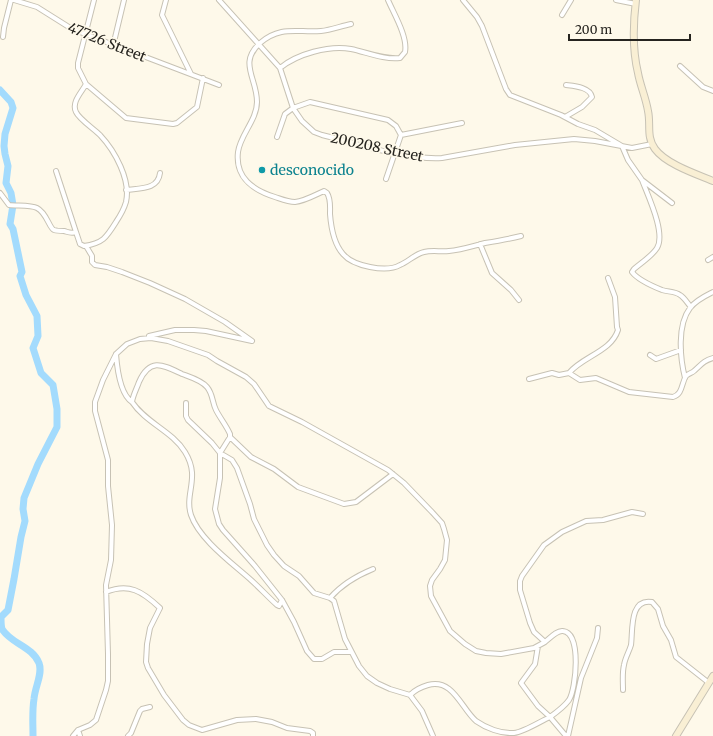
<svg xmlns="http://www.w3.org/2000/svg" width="713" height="736" font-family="Merriweather,serif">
  <rect width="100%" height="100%" fill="#fef9ea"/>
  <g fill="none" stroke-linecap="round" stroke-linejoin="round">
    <path stroke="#a3dbfd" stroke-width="7" d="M0 90 11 102 13 108 5 134 4 146 5 154 8 166 6 183 11 193 13 205 10 224 13 229 22 272 20 276 26 295 37 316 38 336 33 348 41 373 53 385 57 409V427L38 464 24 498 23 509 25 521 21 537 14 579 8 610 1 617C1 621 1 626 2 629 11 644 32 646 39 663 43 674 35 686 34 699 32 711 33 724 33 736"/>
    <defs>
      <path id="street" d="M14 0 37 7 72 29 219 85
        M166 0 162 15 191 74
        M219 0 280 68 293 108 302 121 314 132 322 135C359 144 404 160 442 158L515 145 574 139 595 141 632 148 652 144
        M463 0 477 17 482 26 506 89 510 95 561 115 578 124 595 130 622 146 628 160 642 180 672 203
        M616 0 636 4
        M562 15 571 0
        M351 24C341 26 331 30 321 31 298 33 281 25 260 43 238 63 257 78 257 102 257 120 240 135 238 152 235 178 253 190 275 197 281 199 288 202 295 202 305 201 315 195 324 191L327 193C331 199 330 207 330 214 331 227 334 244 343 254 353 266 386 273 400 265 408 262 415 254 424 252 432 250 441 252 449 251 461 250 473 246 485 243 497 241 509 239 521 236
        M3 37 4 28 11 0
        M113 46 124 0
        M680 66 703 87 713 91
        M280 68C297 54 329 45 351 49 366 52 384 60 400 58L405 52C408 37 394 14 388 0
        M86 84 126 118 173 124 177 123 197 107 203 78
        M565 117 582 107 592 97C590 87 574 86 566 85
        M401 135 462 123
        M277 137 285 114 293 108 310 102 388 120 396 126 401 135 386 179
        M56 171 76 232
        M642 180C648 196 666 233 657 248 652 256 641 263 634 269L632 272C638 280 652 286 662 290 668 292 675 291 680 295 685 298 687 303 691 307
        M126 190C140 188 158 190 160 173
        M0 193 9 205C17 206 31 205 37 208 47 213 49 228 54 230 57 231 61 231 64 231 68 232 71 234 76 232L80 244 84 246C103 243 106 238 116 222 120 216 124 209 126 202 131 180 115 151 100 135 94 129 79 119 76 112 71 102 82 92 86 84L78 68V63L94 0
        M480 244 492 273 511 290 519 300
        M86 246 92 256V262L95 265 107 267 122 272 150 283 185 299 225 322 252 341 206 331 194 330H175L149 336
        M708 260 713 257
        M116 354C117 367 120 394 132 402 133 395 137 388 139 382 150 357 163 365 182 374 190 377 201 380 207 387 213 394 212 402 216 410 220 418 226 425 230 434V437L220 453 232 460 237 468 250 504 254 519 267 545 274 555 284 566 299 576 314 593 330 598 334 601 345 639 359 666 367 676 377 683 390 689 410 695
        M650 355 656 359 681 350
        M569 373C583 356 611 352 618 330L617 327 615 297 608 278
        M685 378C680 358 677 325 690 308 696 300 705 296 713 292
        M529 379 552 373 559 375 569 373 580 380 596 378 629 392 673 397C683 394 681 384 686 376 689 373 692 373 694 371 702 364 703 361 713 358
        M132 402C146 423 172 431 185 452 201 478 184 493 191 515 199 539 232 563 251 580 260 588 268 597 277 605L279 606 282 600
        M186 403V416L188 420 212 443 220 453V478L215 509 219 524 223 530 255 566 282 600 294 622 307 651 314 659H322L334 652H351
        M230 437 251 457 274 469 298 487 344 504 356 502 393 474
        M106 592C129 583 142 591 160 608L150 628 147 644 146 662 148 668 164 695 183 720 189 725 202 730 237 720 256 719 272 722 287 728 310 731 313 733V736
        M330 598C342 584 356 576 373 569
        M538 646 535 664 521 683 538 706 550 717C557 712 564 707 569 700 576 689 582 633 563 631 557 630 550 638 545 642L534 632 530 623 520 590V581L522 576 544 545 562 532 586 521 603 520 632 512 643 514
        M623 690C623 682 622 673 624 665 625 658 629 652 631 645 633 631 629 598 652 602L658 609 663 626 671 640 676 657 709 683
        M78 730 80 736
        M73 736 78 730 90 725 96 720 106 690 108 681V654L106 585 111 560 112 525 108 486V460L95 411V402L103 380 116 354 127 344 140 339 151 338 168 341 208 355 217 361 246 377 254 384 269 406 302 422 388 470 404 483 432 512 442 523 444 529 447 540 445 560 440 569 432 580 430 586 431 596 450 631 465 644 476 651 486 653 501 654 534 648 545 642
        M128 736 131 733 140 711 142 709 150 707
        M433 736 422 711 410 695C415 690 421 687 428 685 453 678 461 708 476 721 486 728 501 734 514 733 524 732 541 721 550 717L566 736
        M568 736 581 678 597 638 598 628"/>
      <path id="secondary" d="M636 0C633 24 632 48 638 73 640 85 646 98 648 111 651 124 646 137 655 149 666 164 696 174 713 181
        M676 736 713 676"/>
    </defs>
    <use href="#street" stroke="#c7c2b4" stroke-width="6"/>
    <use href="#secondary" stroke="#c7c2b4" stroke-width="8"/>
    <use href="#street" stroke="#fff" stroke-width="4"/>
    <use href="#secondary" stroke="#f9efd4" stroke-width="6"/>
  </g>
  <circle fill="#0f9aa8" stroke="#fef9ea" stroke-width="1.5" cx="262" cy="170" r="4"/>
  <g text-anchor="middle" stroke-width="3.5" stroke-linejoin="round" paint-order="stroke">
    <g font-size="14" fill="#26241f" stroke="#fef9ea">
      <text transform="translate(107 42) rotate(22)" y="5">47726 Street</text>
      <text transform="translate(377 147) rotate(12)" y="5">200208 Street</text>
    </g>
    <g font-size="14" fill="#0d838f" stroke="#fef9ea" text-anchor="start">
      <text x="270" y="175">desconocido</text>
    </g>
  </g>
  <path d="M569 34v6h121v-6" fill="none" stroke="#26241f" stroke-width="2"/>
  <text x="575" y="34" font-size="12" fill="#26241f" stroke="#fef9ea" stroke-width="3" paint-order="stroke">200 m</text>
</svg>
